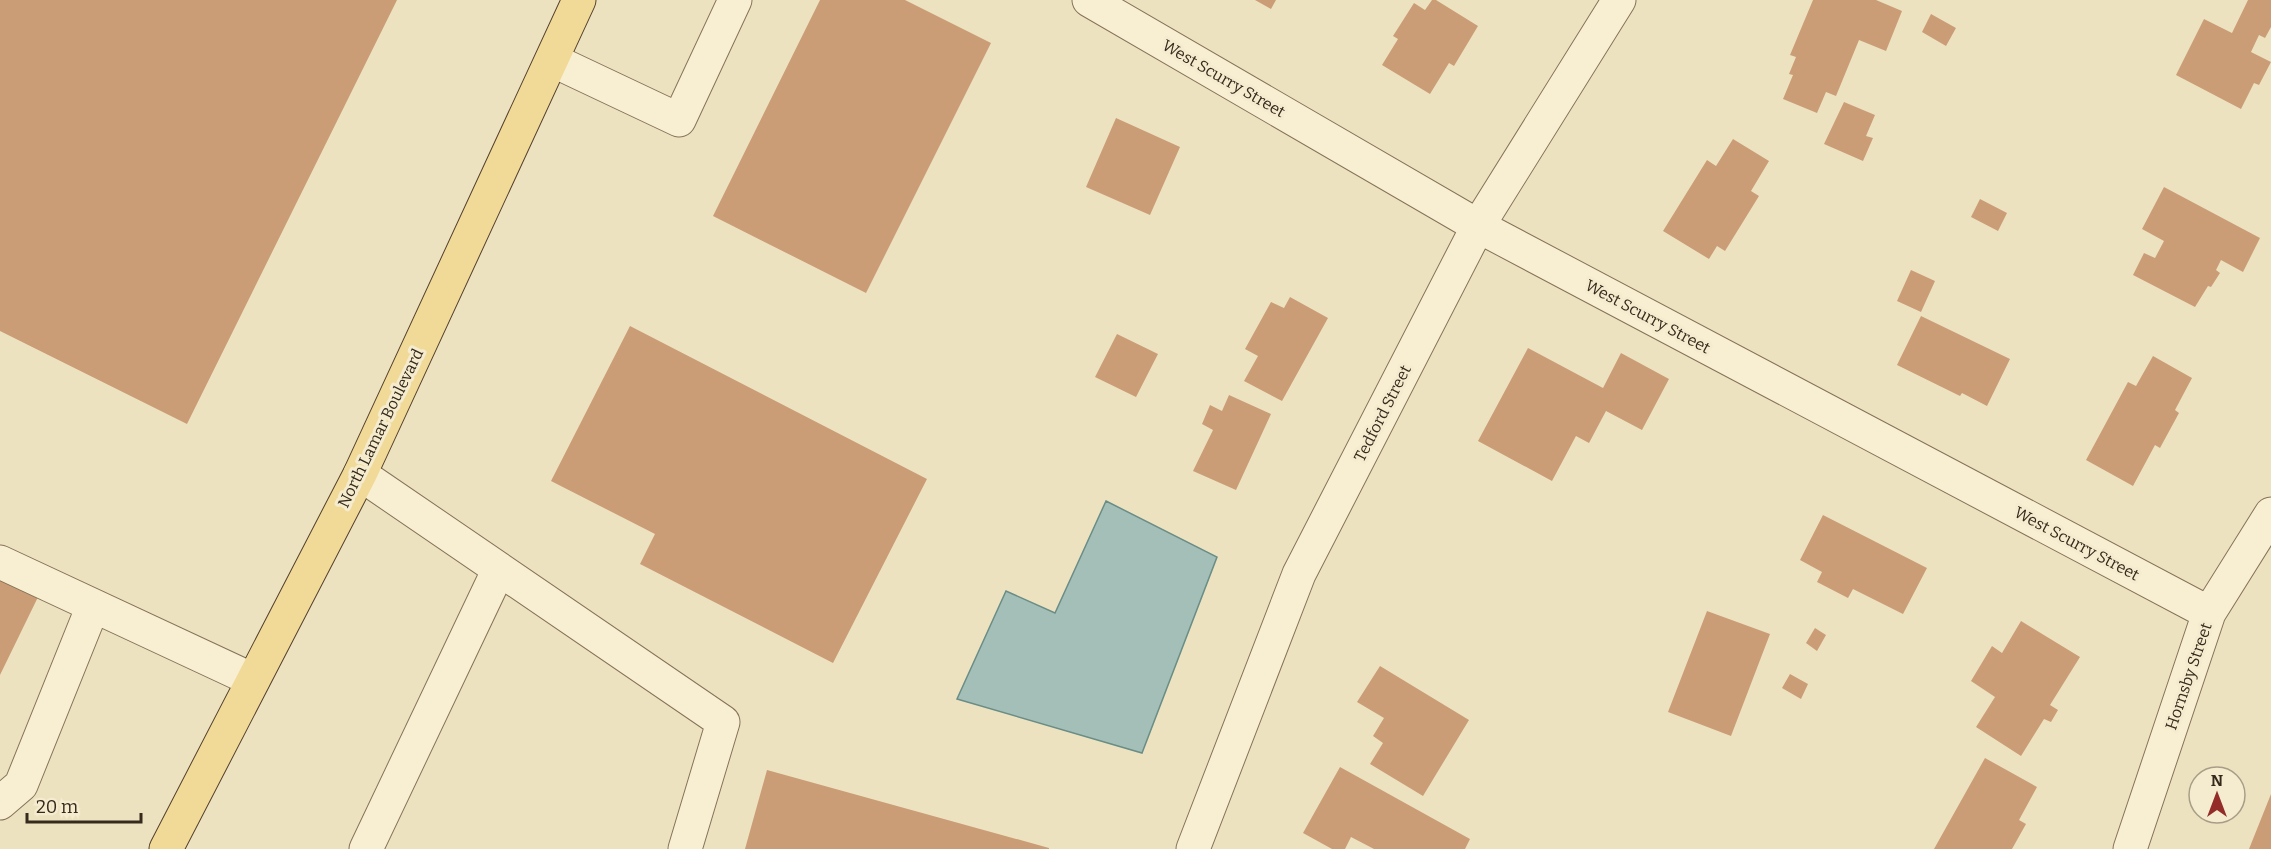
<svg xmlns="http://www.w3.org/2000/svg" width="2271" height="849" font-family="Bitter,serif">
  <rect width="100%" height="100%" fill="#ede2c0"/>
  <path fill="#a3bfb8" stroke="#6a8d86" stroke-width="1.5" d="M1106 501 1217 557 1142 753 957 699 1006 591 1055 613Z"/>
  <path fill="#cb9d76" d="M0 0H397L187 424 0 331Z
    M820 0H905L991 43 866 293 713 216Z
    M1255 0H1276L1271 9Z
    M1432 0H1436L1478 26 1454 66 1449 63 1430 94 1382 65 1398 39 1393 36 1414 3 1425 10Z
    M1813 0H1876L1902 11 1886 51 1859 40 1836 96 1826 92 1817 113 1783 99 1793 75 1789 74 1796 57 1790 55Z
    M2248 0H2271V27L2265 38 2259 35 2251 52 2271 62 2259 85 2254 83 2241 109 2176 75 2204 19 2232 33Z
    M1931 14 1956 28 1946 46 1922 32Z
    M1844 102 1875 115 1866 136 1873 138 1863 161 1824 144Z
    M1116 118 1180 147 1150 215 1086 187Z
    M1733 139 1769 161 1751 191 1759 196 1725 251 1717 246 1709 259 1663 231 1707 160 1716 166Z
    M2164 187 2260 238 2243 272 2221 260 2216 270 2220 273 2211 287 2208 286 2195 307 2133 275 2144 253 2155 258 2164 241 2142 229Z
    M1980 199 2007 213 1998 231 1971 217Z
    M1911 270 1935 281 1921 312 1897 301Z
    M1290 297 1328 318 1282 401 1244 381 1258 356 1245 349 1271 302 1284 308Z
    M1921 316 2010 359 1987 406 1962 393 1960 396 1897 365Z
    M630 326 927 479 833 663 640 564 655 534 551 481Z
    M1117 334 1158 354 1136 397 1095 377Z
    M1528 348 1603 388 1621 353 1669 379 1642 430 1606 411 1589 443 1576 436 1552 481 1478 441Z
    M2153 356 2192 378 2175 410 2179 413 2160 448 2155 445 2133 486 2086 460 2128 382 2136 386Z
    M1229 395 1271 414 1236 490 1193 471 1213 430 1202 424 1210 405 1222 411Z
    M1823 515 1927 568 1903 614 1853 589 1848 598 1817 582 1822 572 1800 560Z
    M0 576 39 595 0 675Z
    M1707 611 1770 634 1731 736 1668 712Z
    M2021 621 2080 657 2050 705 2058 710 2051 722 2044 719 2021 756 1976 727 1995 697 1971 681 1992 646 2002 653Z
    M1815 628 1826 635 1817 651 1806 643Z
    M1380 666 1469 720 1423 796 1370 764 1383 743 1373 736 1384 718 1357 702Z
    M1790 674 1808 684 1801 699 1782 688Z
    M1985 758 2037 787 2019 820 2026 824 2012 849H1934Z
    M1340 767 1470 839 1465 849H1374L1351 837 1345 849H1332L1303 833Z
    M767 770 1049 848V849H745Z
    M2271 794V849H2249Z"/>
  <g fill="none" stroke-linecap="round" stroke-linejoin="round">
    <defs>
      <path id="minor" d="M1089 0 1478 226 2209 613
        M552 60 679 120 735 0
        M360 474 723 722 685 849
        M0 562 253 680
        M0 803 21 785 93 606
        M366 849 499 569
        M1193 849 1299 574 1478 226 1619 0
        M2130 849 2209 613 2271 514"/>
      <path id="major" d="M166 849 360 474 579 0"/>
    </defs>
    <use href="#minor" stroke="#867358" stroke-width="35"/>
    <use href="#major" stroke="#53402d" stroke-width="35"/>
    <use href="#minor" stroke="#f8efd3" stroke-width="33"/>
    <use href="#major" stroke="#f1d997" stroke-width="33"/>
  </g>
  <g text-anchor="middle" stroke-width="6" stroke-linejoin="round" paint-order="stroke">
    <g font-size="16" fill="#352a1c" stroke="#f5eccf">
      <text transform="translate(1224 78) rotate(30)" y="6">West Scurry Street</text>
      <text transform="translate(1648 316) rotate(28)" y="6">West Scurry Street</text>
      <text transform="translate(1382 413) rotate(-63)" y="6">Tedford Street</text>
      <text transform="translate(380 428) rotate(-64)" y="6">North Lamar Boulevard</text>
      <text transform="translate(2077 543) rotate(28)" y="6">West Scurry Street</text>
      <text transform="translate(2188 676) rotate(-71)" y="6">Hornsby Street</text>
    </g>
  </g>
  <g transform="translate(2217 795)"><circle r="28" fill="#f5eccf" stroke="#a89e87" stroke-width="1.5"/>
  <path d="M0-4.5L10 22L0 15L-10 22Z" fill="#942d29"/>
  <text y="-9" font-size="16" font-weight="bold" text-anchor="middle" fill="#352a1c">N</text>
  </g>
  <path d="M27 813v9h114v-9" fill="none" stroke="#352a1c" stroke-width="3"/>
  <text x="36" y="813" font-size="18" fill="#352a1c" stroke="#f5eccf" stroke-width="4.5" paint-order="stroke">20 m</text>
</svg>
